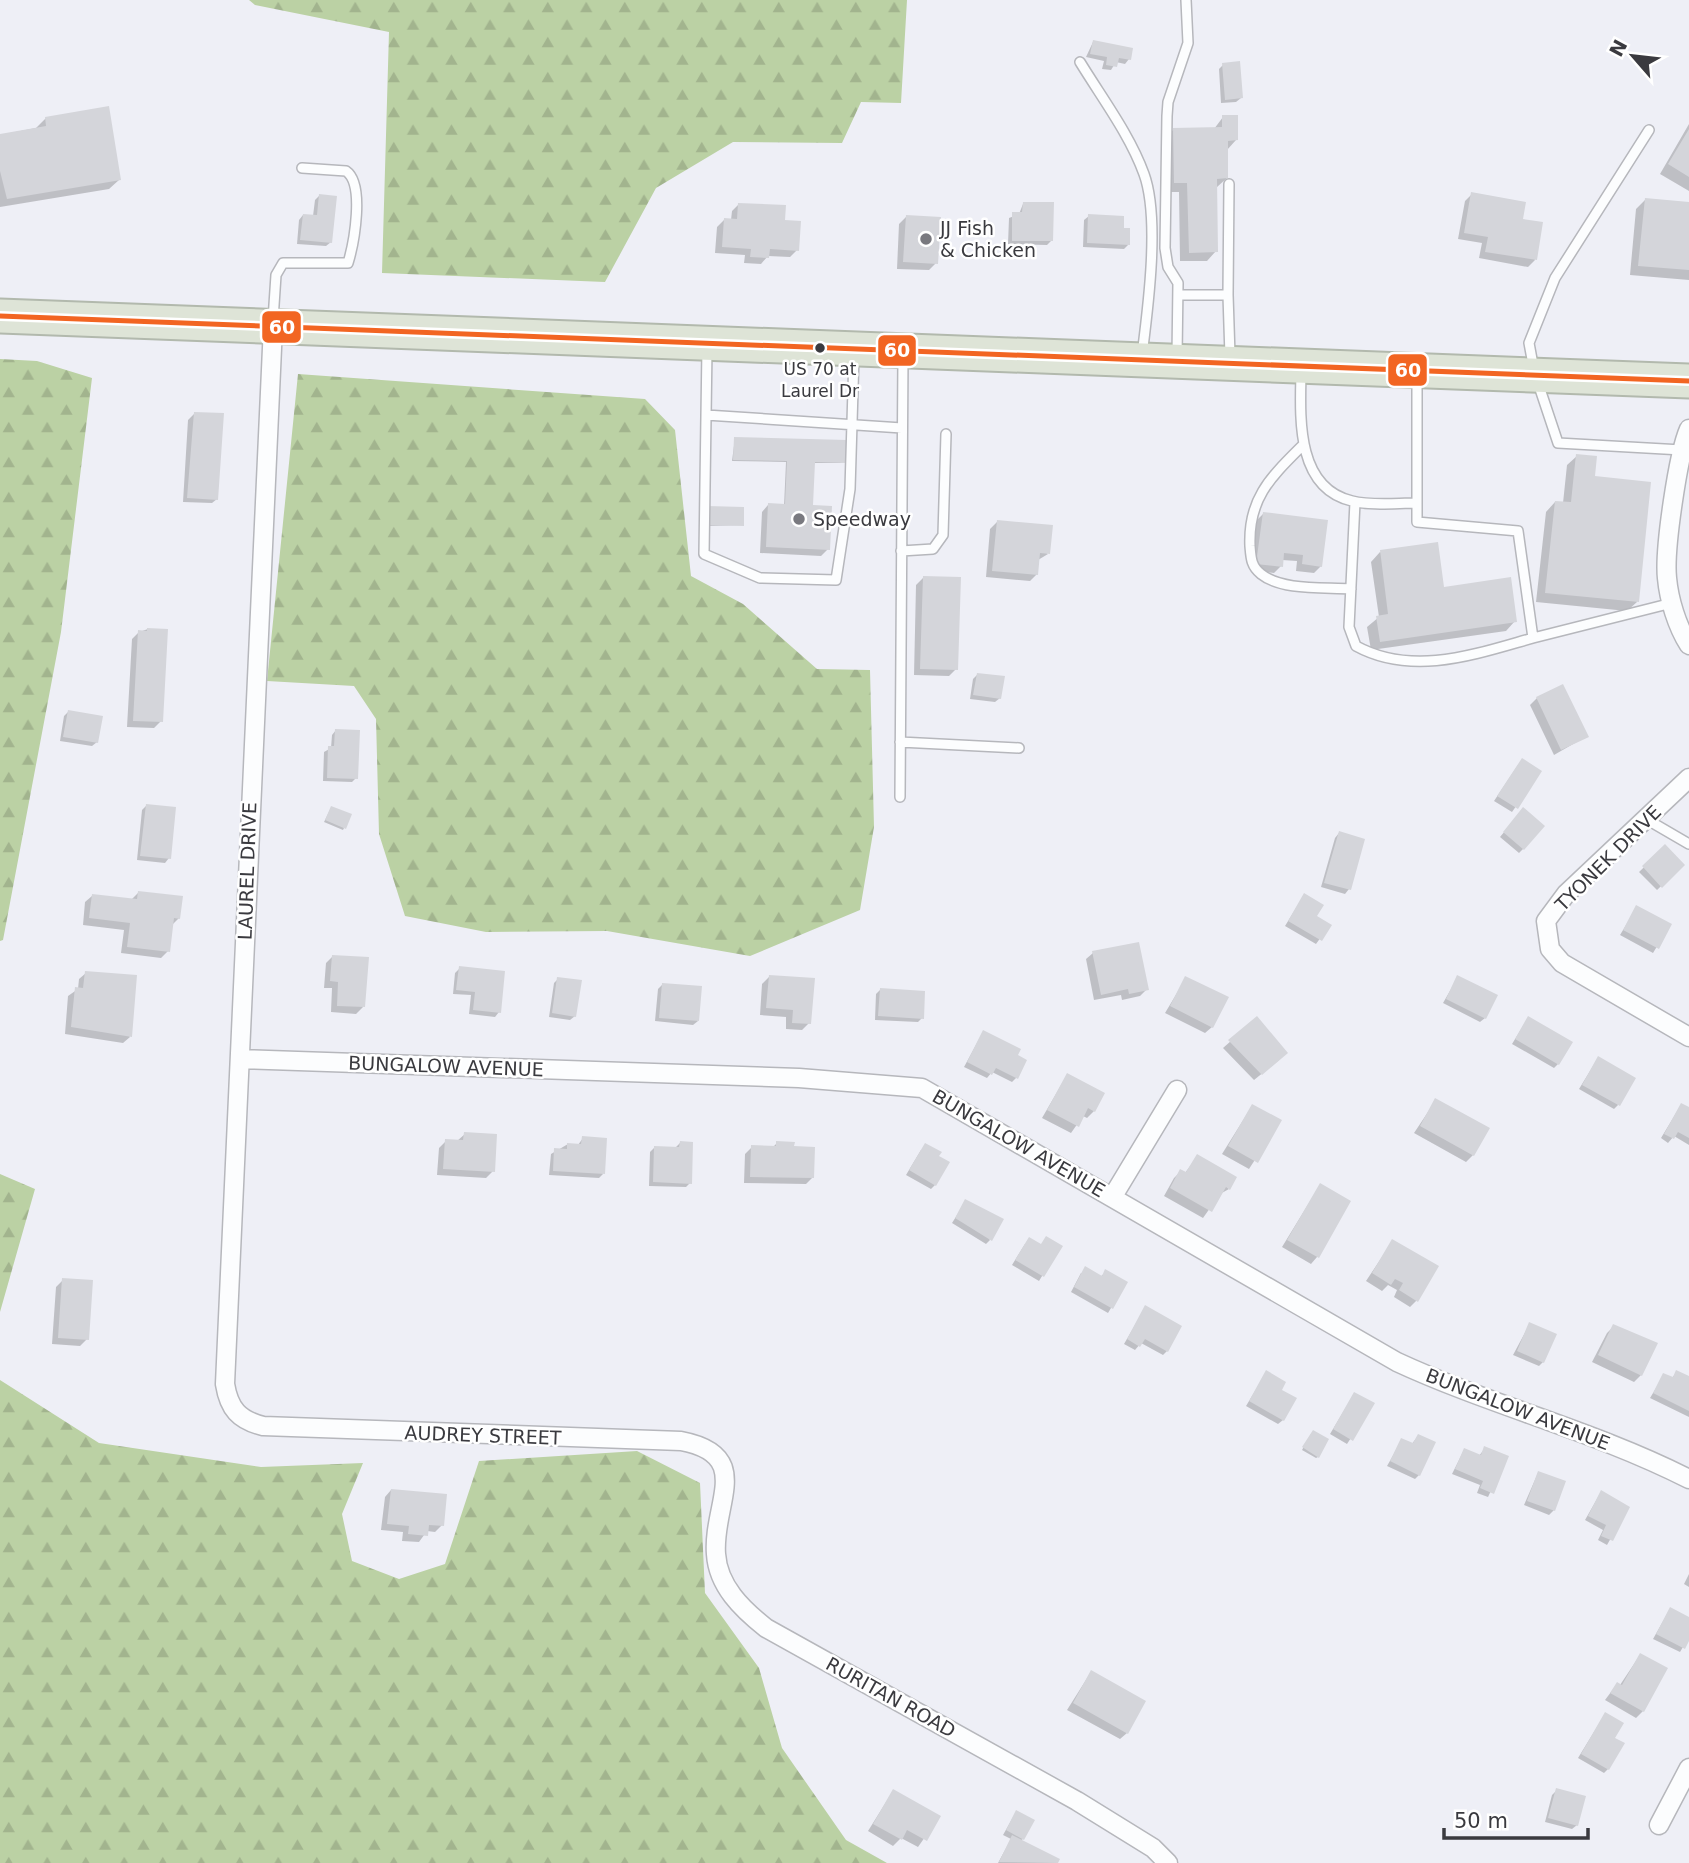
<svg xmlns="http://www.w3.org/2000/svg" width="1689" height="1863" font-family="'DejaVu Sans',sans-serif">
  <defs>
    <pattern id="forest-firs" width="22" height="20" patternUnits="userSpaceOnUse" patternTransform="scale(1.75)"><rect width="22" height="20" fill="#bbd1a4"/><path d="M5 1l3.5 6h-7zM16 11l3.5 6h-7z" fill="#a2b48e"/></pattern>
  </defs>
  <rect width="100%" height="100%" fill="#eeeff6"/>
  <path fill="url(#forest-firs)" d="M249 0H907L901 103 861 102 842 143 733 142 656 188 605 282 382 273 389 32 255 5Z
    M0 359 37 361 92 378 61 632 3 940 0 941Z
    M298 374 645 399 675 430 691 576 743 604 817 669 870 670 874 827 860 910 750 956 607 931 486 932 405 916 379 834 376 719 354 686 267 681Z
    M0 1174 35 1189 0 1312Z
    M0 1380 99 1443 261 1467 363 1463 342 1514 352 1561 399 1579 445 1564 479 1461 637 1451 700 1483 705 1593 759 1668 782 1748 846 1840 887 1863H0Z"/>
  <path fill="#0003" d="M1093 42 1129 59 1125 64 1116 62 1111 70 1102 69 1104 61 1086 57Z
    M1223 65 1241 98 1236 102 1221 103 1219 69Z
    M1223 117 1236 140 1227 150V178L1217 187 1216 251 1207 261H1180L1179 192H1165V139L1174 129H1214Z
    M46 118 119 180 109 189 0 207V135L36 128Z
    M1689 124V191L1660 174Z
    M1472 194 1521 220 1535 260 1528 267 1479 258 1482 243 1458 239 1465 201Z
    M319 196 331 242 326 246 297 244 299 220 303 215 313 216 315 200Z
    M1645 200 1689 204V280L1630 275 1636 209Z
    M739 204 783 222 797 250 790 257 768 256 761 264 744 263 745 255 715 253 717 227 724 220H731L732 211Z
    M1023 204 1051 241 1047 245 1008 244 1009 218 1019 214Z
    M1089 216 1122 230 1128 245 1124 249 1083 247 1084 220Z
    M906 217 936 263 929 270 897 269 899 224Z
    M195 413 217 499 212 503 183 502 188 420Z
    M735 438 844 463H813L811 507 828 549 821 556 760 553 762 512 768 505 784 506 786 462 732 461Z
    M1577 456 1593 478 1637 602 1627 611 1536 602 1546 512 1555 502 1563 503 1567 465Z
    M706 510 742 525 705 526Z
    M1263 514 1321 566 1314 573 1296 571 1297 561 1282 560 1281 566 1274 573 1250 570 1256 521Z
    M997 522 1048 554 1038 560 1037 574 1030 581 986 577 990 529Z
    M1380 552 1443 589 1515 621 1506 631 1371 650 1367 627 1379 617 1371 562Z
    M923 578 956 669 949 676 914 675 916 585Z
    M148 629 161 721 154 728 127 727 132 639 139 632Z
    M977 675 1000 698 995 702 970 699 973 679Z
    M1537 698 1587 736 1554 755 1530 705Z
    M69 711 97 742 92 746 60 741 64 716Z
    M336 730 356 778 352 782 323 781 324 752 331 748 332 735Z
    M1518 765 1540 772 1512 812 1494 801Z
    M146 806 169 858 165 863 137 860 142 810Z
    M331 808 344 828 343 830 324 822Z
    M1519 814 1523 849 1519 853 1500 837Z
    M1339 833 1349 889 1345 894 1321 887 1335 838Z
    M1665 847 1683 865 1657 890 1639 872Z
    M139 892 179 918 171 926 168 951 161 958 121 953 124 930 83 925 85 902 92 896 131 900Z
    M1301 900 1315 917 1329 926 1316 944 1285 926Z
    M1637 907 1670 925 1653 953 1620 935Z
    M1093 953 1147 989 1140 996 1122 1000 1121 995 1094 1000 1086 959Z
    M333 956 363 1007 356 1014 331 1012 332 988H324L326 963Z
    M460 968 499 1012 495 1017 469 1014 471 995 453 994 455 973Z
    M86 973 130 1037 123 1043 65 1034 68 996 78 989 79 979Z
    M769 977 809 1023 802 1030 786 1029V1017L760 1015 762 984Z
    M1458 977 1485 1018 1480 1022 1443 1003Z
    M1186 978 1212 1027 1205 1033 1165 1013Z
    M558 979 575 1016 570 1020 549 1017 554 983Z
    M662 985 698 1021 693 1025 655 1021 658 989Z
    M880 990 922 1018 918 1022 875 1020 876 994Z
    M1257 1018 1279 1060 1254 1080 1223 1048Z
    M1528 1018 1558 1064 1554 1068 1512 1044Z
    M983 1032 1016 1056V1078L1012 1082 992 1072 987 1078 964 1067Z
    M1598 1058 1618 1105 1614 1109 1579 1089Z
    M1067 1075 1094 1111 1087 1118 1083 1116 1071 1133 1042 1118Z
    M1436 1100 1473 1155 1466 1162 1414 1133Z
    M1681 1105 1689 1109V1145L1674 1136 1668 1143 1661 1138Z
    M1252 1106 1280 1121 1249 1169 1222 1154Z
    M465 1134 493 1171 486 1178 437 1175 439 1148 446 1141H457Z
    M583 1138 603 1174 599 1178 549 1175 551 1154 568 1144 578 1145Z
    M680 1143 690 1183 686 1187 649 1186 650 1152 654 1148H675Z
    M777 1143 793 1148 813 1177 806 1184 744 1183 745 1154 752 1147 772 1148Z
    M921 1150 937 1157 935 1185 931 1189 906 1175Z
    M1197 1157 1229 1189 1220 1194 1203 1218 1164 1196 1174 1178 1181 1171 1185 1173Z
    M1320 1185 1317 1257 1311 1264 1282 1247Z
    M966 1201 990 1240 986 1244 952 1223Z
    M1392 1242 1417 1300 1410 1307 1394 1297 1397 1290 1388 1285 1382 1291 1366 1281Z
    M1025 1244 1060 1247 1039 1281 1012 1265Z
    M1106 1272 1126 1283 1108 1313 1071 1292 1081 1273 1100 1277Z
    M63 1280 87 1339 80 1346 52 1344 56 1287Z
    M1145 1308 1167 1351 1163 1355 1141 1343 1135 1350 1124 1344Z
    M1529 1325 1543 1362 1539 1366 1513 1355Z
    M1614 1326 1641 1375 1634 1382 1592 1362 1607 1333Z
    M1677 1372 1689 1378V1417L1650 1398 1664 1375 1671 1379Z
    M1266 1373 1279 1390 1283 1420 1278 1424 1246 1406Z
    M1354 1394 1373 1404 1347 1444 1330 1434Z
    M1311 1434 1318 1457 1316 1458 1302 1450Z
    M1418 1436 1419 1475 1415 1479 1387 1466 1402 1440 1411 1445Z
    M1485 1448 1507 1457 1488 1497 1477 1493 1480 1485 1452 1474 1464 1450 1479 1456Z
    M1538 1473 1554 1510 1549 1515 1524 1505Z
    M391 1490 442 1525 435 1532 427 1531 419 1542 402 1541 403 1532 381 1530 385 1497Z
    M1601 1492 1628 1508 1607 1545 1598 1540 1603 1530 1585 1520Z
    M1689 1574V1587L1684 1584Z
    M1670 1609 1689 1618V1637L1680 1652 1653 1639Z
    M1640 1655 1643 1711 1636 1718 1605 1700 1617 1684 1620 1685Z
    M1091 1672 1127 1733 1120 1739 1067 1710Z
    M1605 1714 1608 1769 1604 1773 1578 1758Z
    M1557 1790 1577 1825 1572 1829 1545 1822 1552 1795Z
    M893 1791 939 1817 918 1847 901 1838 893 1846 868 1831Z
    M1016 1812 1023 1839 1020 1841 1058 1860 1056 1863H998L1011 1839 1003 1835Z"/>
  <path fill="#d4d5da" d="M1093 40 1133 48 1131 60 1119 58 1117 67 1106 65 1107 57 1090 54Z
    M1240 61 1243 98 1225 100 1222 63Z
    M109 106 121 180 7 199 0 171V134L46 126 45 117Z
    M1222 115H1238V140L1228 141V178L1217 179 1218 252 1189 253 1187 183H1174L1173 128 1222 127Z
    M1689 129V177L1668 164Z
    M1471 192 1526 202 1523 219 1543 222 1537 260 1485 252 1488 237 1464 233Z
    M319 194 337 196 332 243 300 240 303 214 317 215Z
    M1645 198 1689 202V270L1638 266Z
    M1023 202H1054L1053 241H1012V212H1022Z
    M738 203 786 205 785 220 801 221 799 251 770 249 769 258 750 257 751 249 722 247 724 218 737 219Z
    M1088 214 1124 216V228H1130V245L1087 243Z
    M906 215 941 217 938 264 903 262Z
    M194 412 224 413 218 500 187 498Z
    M734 437 847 440 846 463 815 462 813 505 832 506 830 550 766 547 768 503 785 504 787 461 733 460Z
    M1576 454 1597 456 1595 476 1651 482 1639 602 1545 593 1555 501 1571 502Z
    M707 506 744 507V526L706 525Z
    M1263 512 1328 520 1322 567 1302 564 1303 555 1284 553 1283 567 1256 564Z
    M997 520 1053 525 1050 554 1040 553 1038 575 992 571Z
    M1438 542 1444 587 1511 577 1517 622 1380 642 1376 616 1388 614 1380 550Z
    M923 576 961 577 958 670 920 669Z
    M147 628 168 629 163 722 133 721 138 630 147 631Z
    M977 673 1005 676 1001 699 973 695Z
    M1563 684 1589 737 1561 750 1536 697Z
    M68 710 103 716 98 743 63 737Z
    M335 729 360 730 358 779 327 778 328 746H334Z
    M1522 758 1542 771 1518 809 1497 796Z
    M146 804 176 807 171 859 140 856Z
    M331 806 352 814 346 829 325 820Z
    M1523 807 1545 826 1524 850 1503 832Z
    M1339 831 1365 839 1351 890 1324 883Z
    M1665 844 1685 865 1662 888 1642 866Z
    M138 891 183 896 180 919 174 918 170 952 127 947 130 923 89 918 92 894 137 899Z
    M1304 893 1324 905 1317 916 1332 925 1322 941 1288 921Z
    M1636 905 1672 924 1659 949 1623 930Z
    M1139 942 1149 990 1129 994 1128 989 1101 995 1092 951Z
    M332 955 369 957 365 1007 337 1006 338 982 330 981Z
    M459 966 505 971 501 1013 473 1010 475 992 456 990Z
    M85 971 137 975 132 1037 71 1027 75 987 83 988Z
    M769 975 815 978 811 1024 792 1023 793 1010 766 1008Z
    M1457 975 1498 995 1486 1019 1446 999Z
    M1185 976 1229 997 1213 1028 1170 1006Z
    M557 977 582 980 576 1017 552 1013Z
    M662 983 702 986 699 1021 659 1018Z
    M880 988 925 991 924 1019 878 1016Z
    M1257 1016 1288 1053 1262 1075 1228 1040Z
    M1528 1016 1573 1042 1559 1065 1515 1039Z
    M983 1030 1021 1049 1018 1055 1027 1060 1018 1079 996 1068 992 1075 967 1062Z
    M1598 1056 1636 1078 1620 1106 1582 1085Z
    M1067 1073 1105 1093 1095 1112 1088 1108 1079 1127 1047 1110Z
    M1435 1098 1490 1128 1474 1156 1420 1126Z
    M1681 1103 1689 1107V1138L1678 1132 1674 1139 1664 1134Z
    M1252 1104 1282 1120 1258 1163 1228 1146Z
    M464 1132 497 1134 495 1172 443 1169 445 1139 463 1140Z
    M582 1136 607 1138 605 1174 553 1171 554 1148 567 1149V1143L581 1144Z
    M680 1141 693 1142 692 1184 653 1182 654 1146 679 1147Z
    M776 1141 795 1142 794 1146 815 1147 814 1178 750 1177 751 1145 776 1146Z
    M925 1143 942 1152 939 1156 950 1162 936 1186 909 1170Z
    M1197 1154 1237 1177 1230 1190 1226 1187 1212 1212 1170 1188 1180 1169 1186 1172Z
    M1320 1183 1351 1201 1319 1258 1287 1240Z
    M965 1199 1004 1219 992 1241 955 1218Z
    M1046 1236 1063 1246 1044 1277 1015 1260 1029 1237 1041 1244Z
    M1392 1239 1439 1266 1418 1302 1399 1290 1403 1283 1395 1279 1391 1285 1372 1273Z
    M1085 1266 1102 1276 1105 1269 1128 1282 1113 1309 1074 1287Z
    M62 1278 93 1280 89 1340 58 1338Z
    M1145 1305 1182 1326 1168 1352 1145 1339 1140 1347 1127 1339Z
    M1529 1322 1557 1334 1544 1363 1517 1351Z
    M1613 1324 1658 1343 1642 1376 1598 1355Z
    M1266 1370 1286 1382 1282 1390 1297 1398 1284 1421 1249 1401Z
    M1676 1370 1689 1376V1411L1653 1393 1663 1373 1673 1377Z
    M1354 1392 1375 1403 1353 1441 1333 1429Z
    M1313 1430 1329 1439 1319 1458 1302 1447Z
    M1418 1434 1436 1442 1420 1476 1390 1461 1401 1438 1413 1443Z
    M1484 1446 1509 1456 1494 1494 1480 1488 1483 1481 1455 1469 1464 1448 1481 1455Z
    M1538 1471 1566 1481 1555 1511 1527 1501Z
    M391 1489 447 1494 444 1526 429 1525 428 1536 408 1534 409 1526 387 1524Z
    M1601 1490 1630 1507 1613 1541 1601 1536 1606 1525 1588 1516Z
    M1670 1607 1689 1617V1641L1685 1649 1656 1634Z
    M1640 1653 1668 1668 1644 1712 1610 1693 1617 1682 1622 1685Z
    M1091 1670 1146 1701 1128 1734 1073 1703Z
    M1605 1712 1624 1723 1615 1738 1625 1743 1609 1770 1581 1754Z
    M1556 1788 1586 1796 1578 1826 1548 1818Z
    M893 1789 941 1816 927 1841 907 1830 902 1840 873 1824Z
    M1016 1810 1035 1820 1024 1840 1006 1830Z
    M1012 1835 1060 1859 1058 1863 999 1862Z"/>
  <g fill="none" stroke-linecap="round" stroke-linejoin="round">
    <defs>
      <path id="lane" d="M1080 62C1102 98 1130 135 1144 174 1160 218 1148 308 1142 355
        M1178 295H1228L1230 356
        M1228 295 1229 184
        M273 320 276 275 283 263H348C354 243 365 184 346 171L302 168
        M707 348 704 554 760 578 836 580 850 489 854 356
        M1177 356 1178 283 1168 267 1165 248 1167 116 1168 102 1188 43 1186 0
        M1534 370 1529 343 1555 278 1649 130
        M1301 373C1300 418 1296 488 1352 501 1372 506 1396 503 1417 503
        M1417 376V522L1518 531 1533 638 1672 603
        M1538 383 1558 443 1682 450
        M706 415 902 428
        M1303 445C1271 477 1248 498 1250 546 1251 558 1251 566 1261 574 1282 591 1325 587 1351 589
        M1355 502 1349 627 1356 646C1413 677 1476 654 1533 638
        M901 551 933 549 943 535 946 434
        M900 742 1019 748
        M900 797 903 356
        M1646 819 1689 844"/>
      <path id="street" d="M273 326 225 1384C229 1409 239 1420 263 1426L681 1441C755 1455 712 1504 716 1554 718 1586 742 1609 766 1628L1077 1801 1153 1848 1168 1863
        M1689 429C1678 454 1664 550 1667 578 1669 600 1677 626 1689 645
        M1689 778 1566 894 1546 921 1550 949 1562 963 1689 1037
        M240 1059 799 1078 922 1088 1397 1362C1492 1406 1595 1431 1689 1479
        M1113 1196 1177 1090
        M1659 1825 1689 1768"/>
      <path id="highway" d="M0 316 1689 381"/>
    </defs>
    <use href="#lane" stroke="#b6b7bc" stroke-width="12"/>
    <use href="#street" stroke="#b6b7bc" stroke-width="21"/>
    <use href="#highway" stroke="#b2b9ad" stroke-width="37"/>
    <use href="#lane" stroke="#fcfdfe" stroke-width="9"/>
    <use href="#street" stroke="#fcfdfe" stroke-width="18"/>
    <use href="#highway" stroke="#dee4d7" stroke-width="33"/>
    <defs>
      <path id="bus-1" d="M0 316 1689 381"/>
    </defs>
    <use href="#bus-1" stroke="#fff" stroke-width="10"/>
    <use href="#bus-1" stroke="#f26522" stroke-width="5"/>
  </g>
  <g fill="#79797f" stroke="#fff" stroke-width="2.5">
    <circle cx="926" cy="239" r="7"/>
    <circle cx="799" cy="519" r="7"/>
  </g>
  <circle fill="#3a3a3f" stroke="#fff" stroke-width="2.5" cx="820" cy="348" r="6"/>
  <g text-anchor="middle" stroke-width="5" stroke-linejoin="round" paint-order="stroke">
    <g font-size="17" fill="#3a3a3f" stroke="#fff">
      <text x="820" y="375">US 70 at<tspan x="820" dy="22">Laurel Dr</tspan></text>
    </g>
    <g font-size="19" fill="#3a3a3f" stroke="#fff" text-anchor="start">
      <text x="940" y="235">JJ Fish<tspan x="940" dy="22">&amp; Chicken</tspan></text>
      <text x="813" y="526">Speedway</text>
    </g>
    <g font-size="19" fill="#3a3a3f" stroke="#fff">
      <text transform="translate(1608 858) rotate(-45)" y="7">TYONEK DRIVE</text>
      <text transform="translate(247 871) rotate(-88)" y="7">LAUREL DRIVE</text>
      <text transform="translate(446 1066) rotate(2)" y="7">BUNGALOW AVENUE</text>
      <text transform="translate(1019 1143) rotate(30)" y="7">BUNGALOW AVENUE</text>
      <text transform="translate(1518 1409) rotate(21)" y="7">BUNGALOW AVENUE</text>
      <text transform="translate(483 1435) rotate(2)" y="7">AUDREY STREET</text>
      <text transform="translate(891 1697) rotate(29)" y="7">RURITAN ROAD</text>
    </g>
  </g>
  <g stroke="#fff" stroke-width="2.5">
    <rect x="261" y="310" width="41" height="34" rx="7" fill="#f26522"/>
    <rect x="877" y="334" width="40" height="33" rx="7" fill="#f26522"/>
    <rect x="1387" y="353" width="41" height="34" rx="7" fill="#f26522"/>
  </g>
  <g font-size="19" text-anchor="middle" font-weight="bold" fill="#fff">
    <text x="282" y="334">60</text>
    <text x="897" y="357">60</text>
    <text x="1408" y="377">60</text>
  </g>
  <g transform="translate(1633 56) rotate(298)" stroke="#ffffff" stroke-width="5" paint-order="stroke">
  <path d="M0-5L12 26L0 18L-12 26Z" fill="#3a3a3f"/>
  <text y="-10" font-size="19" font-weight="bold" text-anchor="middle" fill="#3a3a3f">N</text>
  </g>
  <path d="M1444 1828v10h144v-10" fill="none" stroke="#3a3a3f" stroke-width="3.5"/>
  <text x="1454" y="1828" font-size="21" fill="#3a3a3f" stroke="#ffffff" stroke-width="5" paint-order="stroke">50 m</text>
</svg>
